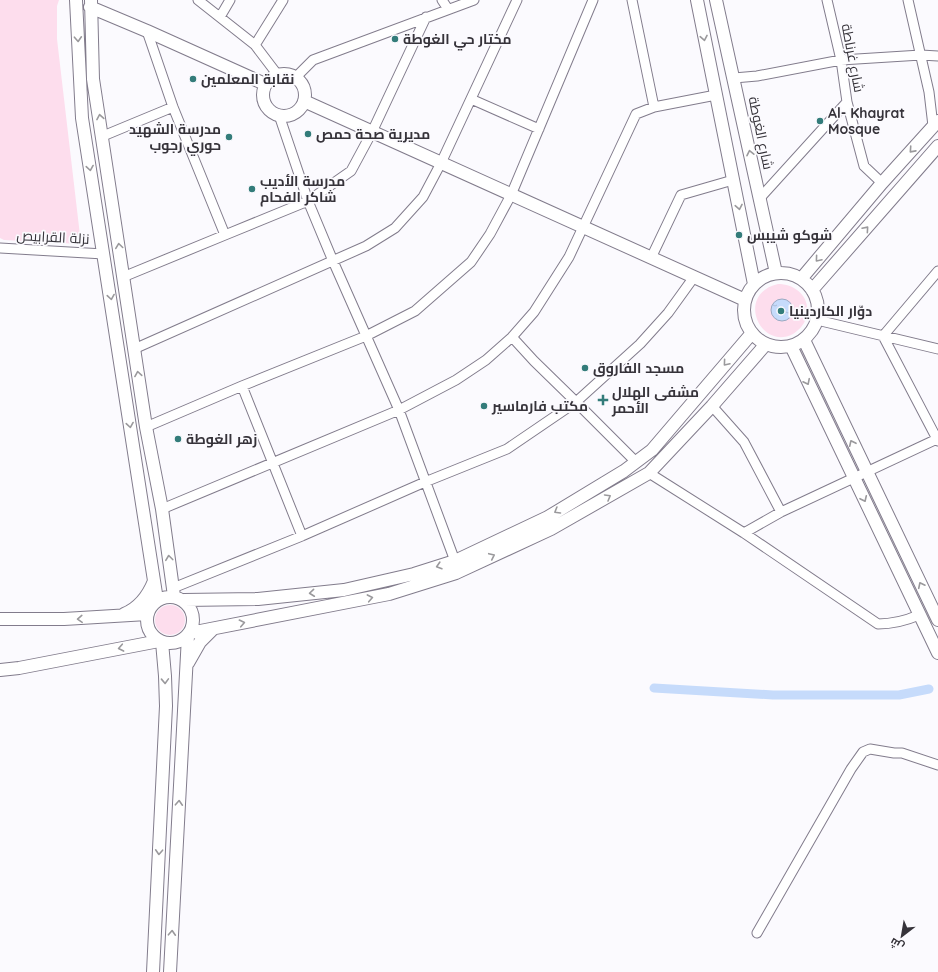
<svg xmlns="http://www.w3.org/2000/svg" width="938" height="972" font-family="Quicksand,Cairo,sans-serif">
  <defs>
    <pattern id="water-ripples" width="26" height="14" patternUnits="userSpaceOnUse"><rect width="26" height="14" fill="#c6dbfb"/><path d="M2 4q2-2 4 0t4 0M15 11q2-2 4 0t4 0" fill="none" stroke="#abbcd8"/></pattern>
  </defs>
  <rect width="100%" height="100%" fill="#fbfafe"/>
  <path fill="#fddded" d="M0 0H59L57 6V39L81 244 4 240 0 238Z
    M778 284C796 284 812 298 806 318 804 325 799 330 793 334 760 351 735 294 778 284Z
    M155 620a15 15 0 1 1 30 0a15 15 0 1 1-30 0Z"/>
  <path fill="url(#water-ripples)" stroke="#9ba9c1" d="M771 310a11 11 0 1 1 22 0a11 11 0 1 1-22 0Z"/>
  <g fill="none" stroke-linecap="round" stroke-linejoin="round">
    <path stroke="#c6dbfb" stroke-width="9" d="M654 688 773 695H899L929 689"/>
    <defs>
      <path id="minor" d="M198 0 255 45 277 74
        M442 0 448 9
        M632 0 654 107
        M827 0 841 60 847 102 864 166 882 183
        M908 0 929 92 933 126
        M220 17 230 0
        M147 31 173 107 225 235 308 201 351 171 372 132 426 17
        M255 45 283 0
        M296 77 313 60 474 0
        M734 78 757 76 841 60 921 55 938 56
        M471 99 539 129
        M279 115 308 201 333 261 399 410 455 561
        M103 136 173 107
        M760 198 847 102
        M0 248 104 254
        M651 258 681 195 733 180
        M938 271 883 336 938 441
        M123 277 225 235
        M817 320 938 349
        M512 337 534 361 576 402 640 344 668 313 694 277
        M134 349 366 246 395 228 423 197 441 163 517 0
        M242 386 302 536
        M712 406 744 442 781 512
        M146 427 242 386 366 336 415 311 471 262 490 234 511 195 593 0
        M649 473 744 533 878 624C894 624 905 621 919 615
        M162 509 399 410 456 380 486 360 512 337 534 312 569 257 636 114 654 107 716 95
        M744 533 781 512 937 439
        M173 588 302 536 425 482 507 449 576 402 636 462
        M757 933 851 769 863 752 870 749 894 753H902L938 765"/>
      <path id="major" d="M76 0 82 118 157 600
        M91 0 93 79 146 427 162 509 174 596
        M697 0 754 284
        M716 0 776 273
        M90 7 147 31 265 84
        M263 95a21 21 0 1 1 42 0a21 21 0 1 1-42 0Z
        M304 101 745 300
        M744 310a37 37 0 1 1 74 0a37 37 0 1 1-74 0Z
        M801 279 882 183 938 121
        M812 290 938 146
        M804 340 938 620
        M791 346 938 653
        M147 620a23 23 0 1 1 46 0a23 23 0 1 1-46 0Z
        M184 600 258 599 344 590 414 574 455 561 548 517 624 471 652 450 752 333
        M124 614C139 608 148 596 154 581
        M0 619H64L147 614
        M190 633 389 594 456 573 551 529 649 473 712 406 766 344
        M188 663 200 642 213 629
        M0 670 19 668 159 641
        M153 972 166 706 165 676 162 642
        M170 972 188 636"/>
    </defs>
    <use href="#minor" stroke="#827c8c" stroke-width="11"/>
    <use href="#major" stroke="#827c8c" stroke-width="14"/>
    <use href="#minor" stroke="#fff" stroke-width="9"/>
    <use href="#major" stroke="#fff" stroke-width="12"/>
  </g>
  <defs><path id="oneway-chevron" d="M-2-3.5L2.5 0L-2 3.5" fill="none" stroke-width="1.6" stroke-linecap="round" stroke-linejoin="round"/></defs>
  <g stroke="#9a999c">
    <use href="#oneway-chevron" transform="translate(704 38) rotate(79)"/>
    <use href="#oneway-chevron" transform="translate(78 39) rotate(87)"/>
    <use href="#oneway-chevron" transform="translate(100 117) rotate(-100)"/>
    <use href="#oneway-chevron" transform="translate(912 150) rotate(132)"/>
    <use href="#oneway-chevron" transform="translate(750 153) rotate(-102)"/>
    <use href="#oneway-chevron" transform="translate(90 168) rotate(81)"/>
    <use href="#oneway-chevron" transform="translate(739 207) rotate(79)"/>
    <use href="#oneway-chevron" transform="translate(866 229) rotate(-49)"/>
    <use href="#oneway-chevron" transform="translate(119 246) rotate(-98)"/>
    <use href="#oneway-chevron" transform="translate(818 259) rotate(130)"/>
    <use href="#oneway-chevron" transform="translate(111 297) rotate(81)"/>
    <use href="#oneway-chevron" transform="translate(726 363) rotate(130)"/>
    <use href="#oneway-chevron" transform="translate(138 374) rotate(-99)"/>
    <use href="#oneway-chevron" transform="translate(807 382) rotate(64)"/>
    <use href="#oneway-chevron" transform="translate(130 425) rotate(81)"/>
    <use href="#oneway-chevron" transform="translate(852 443) rotate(-115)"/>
    <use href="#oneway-chevron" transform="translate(608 497) rotate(-30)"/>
    <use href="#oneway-chevron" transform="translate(864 499) rotate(65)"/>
    <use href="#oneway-chevron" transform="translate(557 511) rotate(149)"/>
    <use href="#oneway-chevron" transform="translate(492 556) rotate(-25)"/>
    <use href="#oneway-chevron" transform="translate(169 558) rotate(-97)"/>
    <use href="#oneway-chevron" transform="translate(439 566) rotate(163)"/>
    <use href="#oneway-chevron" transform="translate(921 585) rotate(-116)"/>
    <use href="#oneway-chevron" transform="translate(312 593) rotate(174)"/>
    <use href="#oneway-chevron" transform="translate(370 598) rotate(-11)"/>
    <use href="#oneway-chevron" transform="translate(80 619) rotate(177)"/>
    <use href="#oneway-chevron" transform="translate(242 623) rotate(-12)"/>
    <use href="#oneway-chevron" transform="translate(121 648) rotate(169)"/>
    <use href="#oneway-chevron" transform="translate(165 681) rotate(88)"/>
    <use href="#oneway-chevron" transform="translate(179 803) rotate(-87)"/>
    <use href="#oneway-chevron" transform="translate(159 852) rotate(93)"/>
    <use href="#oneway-chevron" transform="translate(172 933) rotate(-87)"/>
  </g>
  <g fill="#337c7a" stroke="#fbfafe" stroke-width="1.5">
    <circle cx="395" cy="39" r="4"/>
    <circle cx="193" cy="79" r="4"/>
    <circle cx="820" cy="121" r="4"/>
    <circle cx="308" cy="134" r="4"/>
    <circle cx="229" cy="137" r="4"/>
    <circle cx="252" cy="189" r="4"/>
    <circle cx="739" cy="235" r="4"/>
    <circle cx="781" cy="311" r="4"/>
    <circle cx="585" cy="368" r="4"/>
    <path d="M601 394h4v4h4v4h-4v4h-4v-4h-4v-4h4z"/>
    <circle cx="484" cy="406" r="4"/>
    <circle cx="178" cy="439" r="4"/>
  </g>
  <g text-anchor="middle" stroke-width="3.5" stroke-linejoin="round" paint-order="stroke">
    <g font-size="14" font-weight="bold" fill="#36333a" stroke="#fbfafe" text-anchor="start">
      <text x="403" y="44">مختار حي الغوطة</text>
      <text x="201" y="84">نقابة المعلمين</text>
      <text x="828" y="118">Al- Khayrat<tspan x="828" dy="16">Mosque</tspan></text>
      <text x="221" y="134" text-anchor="end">مدرسة الشهيد<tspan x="221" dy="16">حوري رجوب</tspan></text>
      <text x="316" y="139">مديرية صحة حمص</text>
      <text x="260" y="186">مدرسة الأديب<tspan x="260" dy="16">شاكر الفحام</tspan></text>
      <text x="747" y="240">شوكو شيبس</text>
      <text x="789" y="316">دوّار الكاردينيا</text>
      <text x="593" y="373">مسجد الفاروق</text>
      <text x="612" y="397">مشفى الهلال<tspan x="612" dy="16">الأحمر</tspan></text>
      <text x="492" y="411">مكتب فارماسير</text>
      <text x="186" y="444">زهر الغوطة</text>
    </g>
    <g font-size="14" fill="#36333a" stroke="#fbfafe">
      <text transform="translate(853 58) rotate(79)" y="5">شارع غرناطة</text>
      <text transform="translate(761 133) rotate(78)" y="5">شارع الغوطة</text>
      <text transform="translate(53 237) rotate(3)" y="5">نزلة القرابيص</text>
    </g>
  </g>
  <g transform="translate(902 936) rotate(211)" stroke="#fbfafe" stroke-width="3" paint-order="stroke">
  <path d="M0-3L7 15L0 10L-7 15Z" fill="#36333a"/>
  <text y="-6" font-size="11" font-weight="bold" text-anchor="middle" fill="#36333a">ش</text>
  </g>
</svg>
